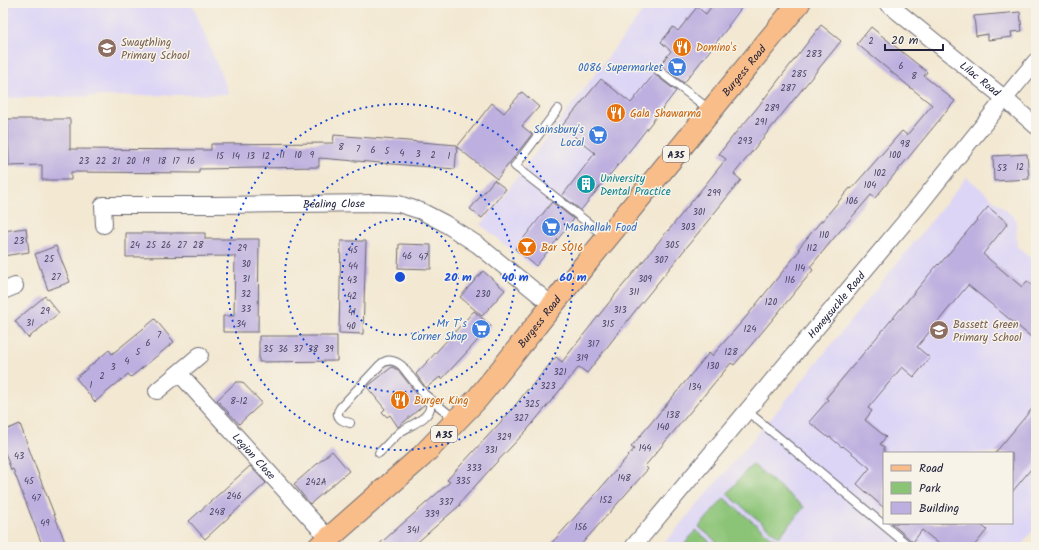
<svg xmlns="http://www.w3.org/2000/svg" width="1039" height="550" font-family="Kalam,sans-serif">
  <rect width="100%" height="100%" fill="#f7f3e8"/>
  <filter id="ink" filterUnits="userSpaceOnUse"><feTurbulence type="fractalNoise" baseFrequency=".025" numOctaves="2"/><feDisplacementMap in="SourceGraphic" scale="8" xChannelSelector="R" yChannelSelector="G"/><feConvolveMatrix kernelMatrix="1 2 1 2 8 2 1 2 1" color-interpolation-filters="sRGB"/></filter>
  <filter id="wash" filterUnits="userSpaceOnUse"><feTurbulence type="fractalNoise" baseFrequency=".012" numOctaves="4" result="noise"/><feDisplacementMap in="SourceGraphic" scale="16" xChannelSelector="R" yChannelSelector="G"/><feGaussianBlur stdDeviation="0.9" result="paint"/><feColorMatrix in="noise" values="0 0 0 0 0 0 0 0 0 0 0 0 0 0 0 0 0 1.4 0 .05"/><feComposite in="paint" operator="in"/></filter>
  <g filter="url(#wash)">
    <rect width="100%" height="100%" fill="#f3e8d2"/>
    <path fill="#ddd5f6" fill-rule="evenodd" d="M3 3H192L229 94 3 98Z
      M649 3H749L638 143 536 269 481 225Z
      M967 177 1016 219 1017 246 1036 263V526L1020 547H661L788 398ZM884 453H1012V523H884Z"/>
    <path fill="#8cc477" stroke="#577359" d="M752 464 804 507 779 537 727 494Z
      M724 498 777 542 773 547H723L699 527Z
      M696 530 716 547H682Z"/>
    <g id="blocks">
      <path fill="#bdafdf" d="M714 3H745L728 26H729L684 83 660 65 671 51 661 42 673 27 678 31 697 7 706 14Z
        M1020 12 1022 31 1011 32 1012 37 988 40V34L976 36 974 16Z
        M821 25 841 41 734 174 741 180 635 311 587 373 579 367 528 429 494 465 459 504 460 505 412 547H376L450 482 447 480 511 411 527 390H528L556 357 562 362 619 290 641 264 668 230V231L726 159 719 154 741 126H742L757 108Z
        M871 27 927 72 924 76 955 101 875 198 871 195 834 238 810 267 813 270 763 331 734 365 731 363 645 466 648 469 579 547H548L594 496 634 449 631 447 709 353 712 356 746 317 800 250 798 249 821 221H822L850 188 851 189 902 131 907 135 932 105 857 44Z
        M654 74 676 91 635 144 581 210 562 196 595 153 562 126 601 79 631 103Z
        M522 92 539 107 522 126 532 134 497 179 457 147 455 169 319 158V167L199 169V173L71 172V180H42V165L9 166 8 119H70V149L211 150V144L333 143 334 135 457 145V147L492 103 504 113Z
        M1027 154 1029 179 994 181 993 156Z
        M494 180 506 189 482 218 470 209Z
        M552 202 574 219 536 266 515 249Z
        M988 207 1008 223 983 254 1022 287 1027 281 1036 289V341L968 285 917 347 930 358 914 377 902 367 868 408 872 411 865 420 886 437 880 444 884 447V508L857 484 870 468 843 446 842 447 830 437 829 438 809 422 828 400 826 398 938 264 939 265Z
        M26 228 29 252 3 256V231Z
        M126 233H205V239H259L258 332H223V316H234L235 256 126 257Z
        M341 241H366L363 334 339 333Z
        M399 244 431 245V269L398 268Z
        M56 246 70 282 48 290 35 254Z
        M483 271 505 290 482 316 460 297Z
        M45 296 59 313 28 338 15 321Z
        M474 311 491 326 442 379 440 377 426 388 416 374Z
        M155 319 174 342 131 377 128 374 95 402 76 378 109 350 112 354Z
        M259 336H337V361L259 362Z
        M392 367 398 370 420 398 424 405 398 427 390 415 387 417 382 412 385 409 367 387Z
        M236 382H242L262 403 239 424 217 400Z
        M1036 404V463L1012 492V453H995Z
        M20 424 36 468 67 547H43L13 469 11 470 3 447V431Z
        M332 451 349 471 310 504 294 484Z
        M250 466 266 483 205 539 189 521Z
        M891 523H979L987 530 973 547H943L922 530 913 542Z"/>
    </g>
  </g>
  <g filter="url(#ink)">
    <use href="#blocks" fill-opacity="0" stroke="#6b6770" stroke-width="1"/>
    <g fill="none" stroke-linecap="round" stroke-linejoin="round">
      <defs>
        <path id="lane" d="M658 70 710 110
          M558 109 515 166 606 237
          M747 411 910 547
          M350 423C342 421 334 417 340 408L380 365C387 358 395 360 402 366L424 394 456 420
          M379 453C386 446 392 439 399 433 407 426 433 418 430 404 429 402 427 399 425 396"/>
        <g id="street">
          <path id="s1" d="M887 3 1004 98 1036 126"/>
          <path id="s2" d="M104 225 103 205H209L378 203 399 204 421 211 444 223 478 245 552 305"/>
          <path d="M3 291 15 286"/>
          <path id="s3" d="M179 373 329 539"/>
          <path d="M157 391 200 355"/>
          <path id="s4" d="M633 547C729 433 825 319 920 204 958 156 996 108 1036 61"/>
        </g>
        <g id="primary">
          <path id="s5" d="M319 547 422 456 477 399 504 366 570 283 799 3"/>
        </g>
      </defs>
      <use href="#lane" stroke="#6b6770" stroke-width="10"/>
      <use href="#street" stroke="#6b6770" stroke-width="18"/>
      <use href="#primary" stroke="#6b6770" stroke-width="24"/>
      <use href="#lane" stroke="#fff" stroke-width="8"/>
      <use href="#street" stroke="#fff" stroke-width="16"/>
      <use href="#primary" stroke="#f8bd89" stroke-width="22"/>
    </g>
  </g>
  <g fill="none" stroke="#1d4ed8" stroke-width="2" stroke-dasharray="2 4">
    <circle cx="400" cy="277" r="58"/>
    <circle cx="400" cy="277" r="115"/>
    <circle cx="400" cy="277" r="173"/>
  </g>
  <defs>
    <symbol id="restaurant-disc" viewBox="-11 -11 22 22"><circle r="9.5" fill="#e8710a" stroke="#f7f3e8"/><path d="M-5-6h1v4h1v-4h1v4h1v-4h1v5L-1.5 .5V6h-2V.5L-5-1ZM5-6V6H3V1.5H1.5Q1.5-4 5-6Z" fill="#fff"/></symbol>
    <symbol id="school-disc" viewBox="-11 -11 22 22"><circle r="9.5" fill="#8d6e63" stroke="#f7f3e8"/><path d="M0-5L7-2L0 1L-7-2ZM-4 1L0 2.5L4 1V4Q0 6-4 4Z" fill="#fff"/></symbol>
    <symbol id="supermarket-disc" viewBox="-11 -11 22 22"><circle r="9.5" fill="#3f7fe0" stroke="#f7f3e8"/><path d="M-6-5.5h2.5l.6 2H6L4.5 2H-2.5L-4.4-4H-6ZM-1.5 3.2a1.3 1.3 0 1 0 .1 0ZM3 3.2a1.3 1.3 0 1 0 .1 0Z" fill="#fff"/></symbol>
    <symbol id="building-disc" viewBox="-11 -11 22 22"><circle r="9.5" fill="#0f9aa8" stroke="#f7f3e8"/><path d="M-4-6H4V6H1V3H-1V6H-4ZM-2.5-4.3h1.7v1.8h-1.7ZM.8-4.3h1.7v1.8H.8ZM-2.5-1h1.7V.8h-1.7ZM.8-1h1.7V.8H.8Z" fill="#fff"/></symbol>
    <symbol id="bar-disc" viewBox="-11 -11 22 22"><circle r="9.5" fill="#e8710a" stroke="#f7f3e8"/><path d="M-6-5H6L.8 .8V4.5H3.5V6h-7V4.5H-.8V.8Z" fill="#fff"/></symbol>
  </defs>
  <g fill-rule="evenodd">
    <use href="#restaurant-disc" x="671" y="36" width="22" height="22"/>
    <use href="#school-disc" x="96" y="37" width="22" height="22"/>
    <use href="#supermarket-disc" x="666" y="56" width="22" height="22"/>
    <use href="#restaurant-disc" x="605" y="102" width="22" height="22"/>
    <use href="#supermarket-disc" x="587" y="124" width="22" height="22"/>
    <use href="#building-disc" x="575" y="173" width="22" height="22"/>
    <use href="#supermarket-disc" x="540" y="216" width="22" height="22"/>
    <use href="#bar-disc" x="516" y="236" width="22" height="22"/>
    <use href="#supermarket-disc" x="470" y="318" width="22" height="22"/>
    <use href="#school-disc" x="928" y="319" width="22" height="22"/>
    <use href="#restaurant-disc" x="389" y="389" width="22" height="22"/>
  </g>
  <g text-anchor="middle" stroke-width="3" stroke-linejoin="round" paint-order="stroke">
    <g font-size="9" fill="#494564">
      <text x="871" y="44">2</text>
      <text x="814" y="57">283</text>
      <text x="901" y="69">6</text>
      <text x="799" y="77">285</text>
      <text x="914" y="79">8</text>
      <text x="788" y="91">287</text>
      <text x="772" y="111">289</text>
      <text x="761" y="125">291</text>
      <text x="745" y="144">293</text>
      <text x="905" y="147">98</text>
      <text x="341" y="150">8</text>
      <text x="358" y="152">7</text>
      <text x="373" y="153">6</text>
      <text x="387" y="154">5</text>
      <text x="402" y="156">4</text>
      <text x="418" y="157">3</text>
      <text x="282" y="158">11</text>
      <text x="298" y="158">10</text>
      <text x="312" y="158">9</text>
      <text x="433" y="158">2</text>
      <text x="895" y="158">100</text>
      <text x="220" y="159">15</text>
      <text x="236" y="159">14</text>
      <text x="251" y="159">13</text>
      <text x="266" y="159">12</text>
      <text x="449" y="159">1</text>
      <text x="84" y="164">23</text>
      <text x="101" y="164">22</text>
      <text x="116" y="164">21</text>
      <text x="131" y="164">20</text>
      <text x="146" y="164">19</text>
      <text x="162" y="164">18</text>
      <text x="176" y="164">17</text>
      <text x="191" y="164">16</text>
      <text x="1020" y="170">12</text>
      <text x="1002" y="171">53</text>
      <text x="880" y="176">102</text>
      <text x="870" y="188">104</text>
      <text x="714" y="196">299</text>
      <text x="852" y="204">106</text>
      <text x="699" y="215">301</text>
      <text x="688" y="230">303</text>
      <text x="824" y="238">110</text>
      <text x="19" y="244">23</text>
      <text x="135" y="248">24</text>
      <text x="151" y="248">25</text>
      <text x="166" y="248">26</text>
      <text x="182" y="248">27</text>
      <text x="198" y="248">28</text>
      <text x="672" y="248">305</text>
      <text x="242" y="251">29</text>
      <text x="812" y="251">112</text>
      <text x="353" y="253">45</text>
      <text x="407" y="259">46</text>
      <text x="423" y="260">47</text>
      <text x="49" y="262">25</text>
      <text x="661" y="263">307</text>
      <text x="246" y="267">30</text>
      <text x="353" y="269">44</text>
      <text x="800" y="271">114</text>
      <text x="56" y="280">27</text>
      <text x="246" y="282">31</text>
      <text x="645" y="282">309</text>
      <text x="352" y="283">43</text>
      <text x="790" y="283">116</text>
      <text x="634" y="295">311</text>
      <text x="246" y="297">32</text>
      <text x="483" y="297">230</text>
      <text x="352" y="299">42</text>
      <text x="771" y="305">120</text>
      <text x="246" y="312">33</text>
      <text x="620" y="313">313</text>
      <text x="45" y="314">29</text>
      <text x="352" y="315">41</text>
      <text x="30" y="326">31</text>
      <text x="241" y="327">34</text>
      <text x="608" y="327">315</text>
      <text x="351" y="329">40</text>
      <text x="750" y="332">124</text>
      <text x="159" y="338">7</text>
      <text x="148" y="346">6</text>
      <text x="593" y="347">317</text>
      <text x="268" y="352">35</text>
      <text x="283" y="352">36</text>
      <text x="298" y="352">37</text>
      <text x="313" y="352">38</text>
      <text x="329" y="352">39</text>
      <text x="138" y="355">5</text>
      <text x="731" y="355">128</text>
      <text x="582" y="361">319</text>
      <text x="127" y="364">4</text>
      <text x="713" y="369">130</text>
      <text x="113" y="370">3</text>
      <text x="560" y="375">321</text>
      <text x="102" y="379">2</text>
      <text x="91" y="388">1</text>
      <text x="548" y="389">323</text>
      <text x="695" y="390">134</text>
      <text x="239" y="404">8-12</text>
      <text x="532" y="407">325</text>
      <text x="673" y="418">138</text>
      <text x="521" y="421">327</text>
      <text x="663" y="430">140</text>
      <text x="504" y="440">329</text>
      <text x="645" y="451">144</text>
      <text x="491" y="453">331</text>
      <text x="19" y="459">43</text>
      <text x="474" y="471">333</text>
      <text x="624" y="481">148</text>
      <text x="29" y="484">45</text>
      <text x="463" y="484">335</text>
      <text x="316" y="485">242A</text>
      <text x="234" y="499">246</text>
      <text x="36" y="501">47</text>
      <text x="606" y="503">152</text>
      <text x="446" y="505">337</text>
      <text x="217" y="515">248</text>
      <text x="432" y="517">339</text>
      <text x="45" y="526">49</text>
      <text x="581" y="530">156</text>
      <text x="413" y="533">341</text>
    </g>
    <g fill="#f7f3e8" stroke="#62616f" stroke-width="1">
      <rect x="663" y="146" width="26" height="16" rx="3"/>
      <rect x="431" y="426" width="26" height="16" rx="3"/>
    </g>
    <g font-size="10" font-weight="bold" fill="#22223b">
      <text x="676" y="158">A35</text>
      <text x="444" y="438">A35</text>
    </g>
    <g font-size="11" fill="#785e54" stroke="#f7f3e8" text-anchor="start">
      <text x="121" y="46">Swaythling<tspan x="121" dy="13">Primary School</tspan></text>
      <text x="953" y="328">Bassett Green<tspan x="953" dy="13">Primary School</tspan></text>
    </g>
    <g font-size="11" fill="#c56008" stroke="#f7f3e8" text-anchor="start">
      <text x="696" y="51">Domino's</text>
      <text x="630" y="117">Gala Shawarma</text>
      <text x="541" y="251">Bar SO16</text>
      <text x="414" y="404">Burger King</text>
    </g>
    <g font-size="11" fill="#366cbe" stroke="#f7f3e8" text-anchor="end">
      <text x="663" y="71">0086 Supermarket</text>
      <text x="584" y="133">Sainsbury's<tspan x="584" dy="13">Local</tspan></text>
      <text x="565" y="231" text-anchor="start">Mashallah Food</text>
      <text x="467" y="327">Mr T’s<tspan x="467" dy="13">Corner Shop</tspan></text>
    </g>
    <g font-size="11" fill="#22223b" stroke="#f7f3e8">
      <text dy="4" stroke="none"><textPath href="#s5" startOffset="640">Burgess Road</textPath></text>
      <text dy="4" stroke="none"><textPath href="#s1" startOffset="120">Lilac Road</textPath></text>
      <text dy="4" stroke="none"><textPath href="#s2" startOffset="251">Bealing Close</textPath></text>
      <text dy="4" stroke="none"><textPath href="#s4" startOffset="316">Honeysuckle Road</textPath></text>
      <text dy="4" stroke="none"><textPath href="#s5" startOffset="316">Burgess Road</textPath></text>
      <text dy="4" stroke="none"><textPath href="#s3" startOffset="112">Legion Close</textPath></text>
    </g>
    <g font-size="11" fill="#0d838f" stroke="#f7f3e8" text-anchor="start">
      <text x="600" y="182">University<tspan x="600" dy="13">Dental Practice</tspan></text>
    </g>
  </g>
  <circle cx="400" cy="277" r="6" fill="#1d4ed8" stroke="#f7f3e8" stroke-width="2"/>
  <g font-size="12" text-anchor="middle" font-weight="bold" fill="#1d4ed8" stroke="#f7f3e8" stroke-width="3" stroke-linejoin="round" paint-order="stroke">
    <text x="458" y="281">20 m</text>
    <text x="515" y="281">40 m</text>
    <text x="573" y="281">60 m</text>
  </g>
  <rect width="1039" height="550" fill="none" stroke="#f7f3e8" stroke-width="16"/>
  <rect x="883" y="452" width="130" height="72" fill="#f7f3e8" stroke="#a29fa3"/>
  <rect x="891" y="465" width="20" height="6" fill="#f8bd89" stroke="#a29fa3"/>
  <text x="919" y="472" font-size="12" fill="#22223b">Road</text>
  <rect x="891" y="482" width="20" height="12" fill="#8cc477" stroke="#a29fa3"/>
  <text x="919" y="492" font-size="12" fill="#22223b">Park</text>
  <rect x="891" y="502" width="20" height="12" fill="#bdafdf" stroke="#a29fa3"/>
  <text x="919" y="512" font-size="12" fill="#22223b">Building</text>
  <path d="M885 44v6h58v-6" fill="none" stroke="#22223b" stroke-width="2"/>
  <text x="891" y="44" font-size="12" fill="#22223b" stroke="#f7f3e8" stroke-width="3" paint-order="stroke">20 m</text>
</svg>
